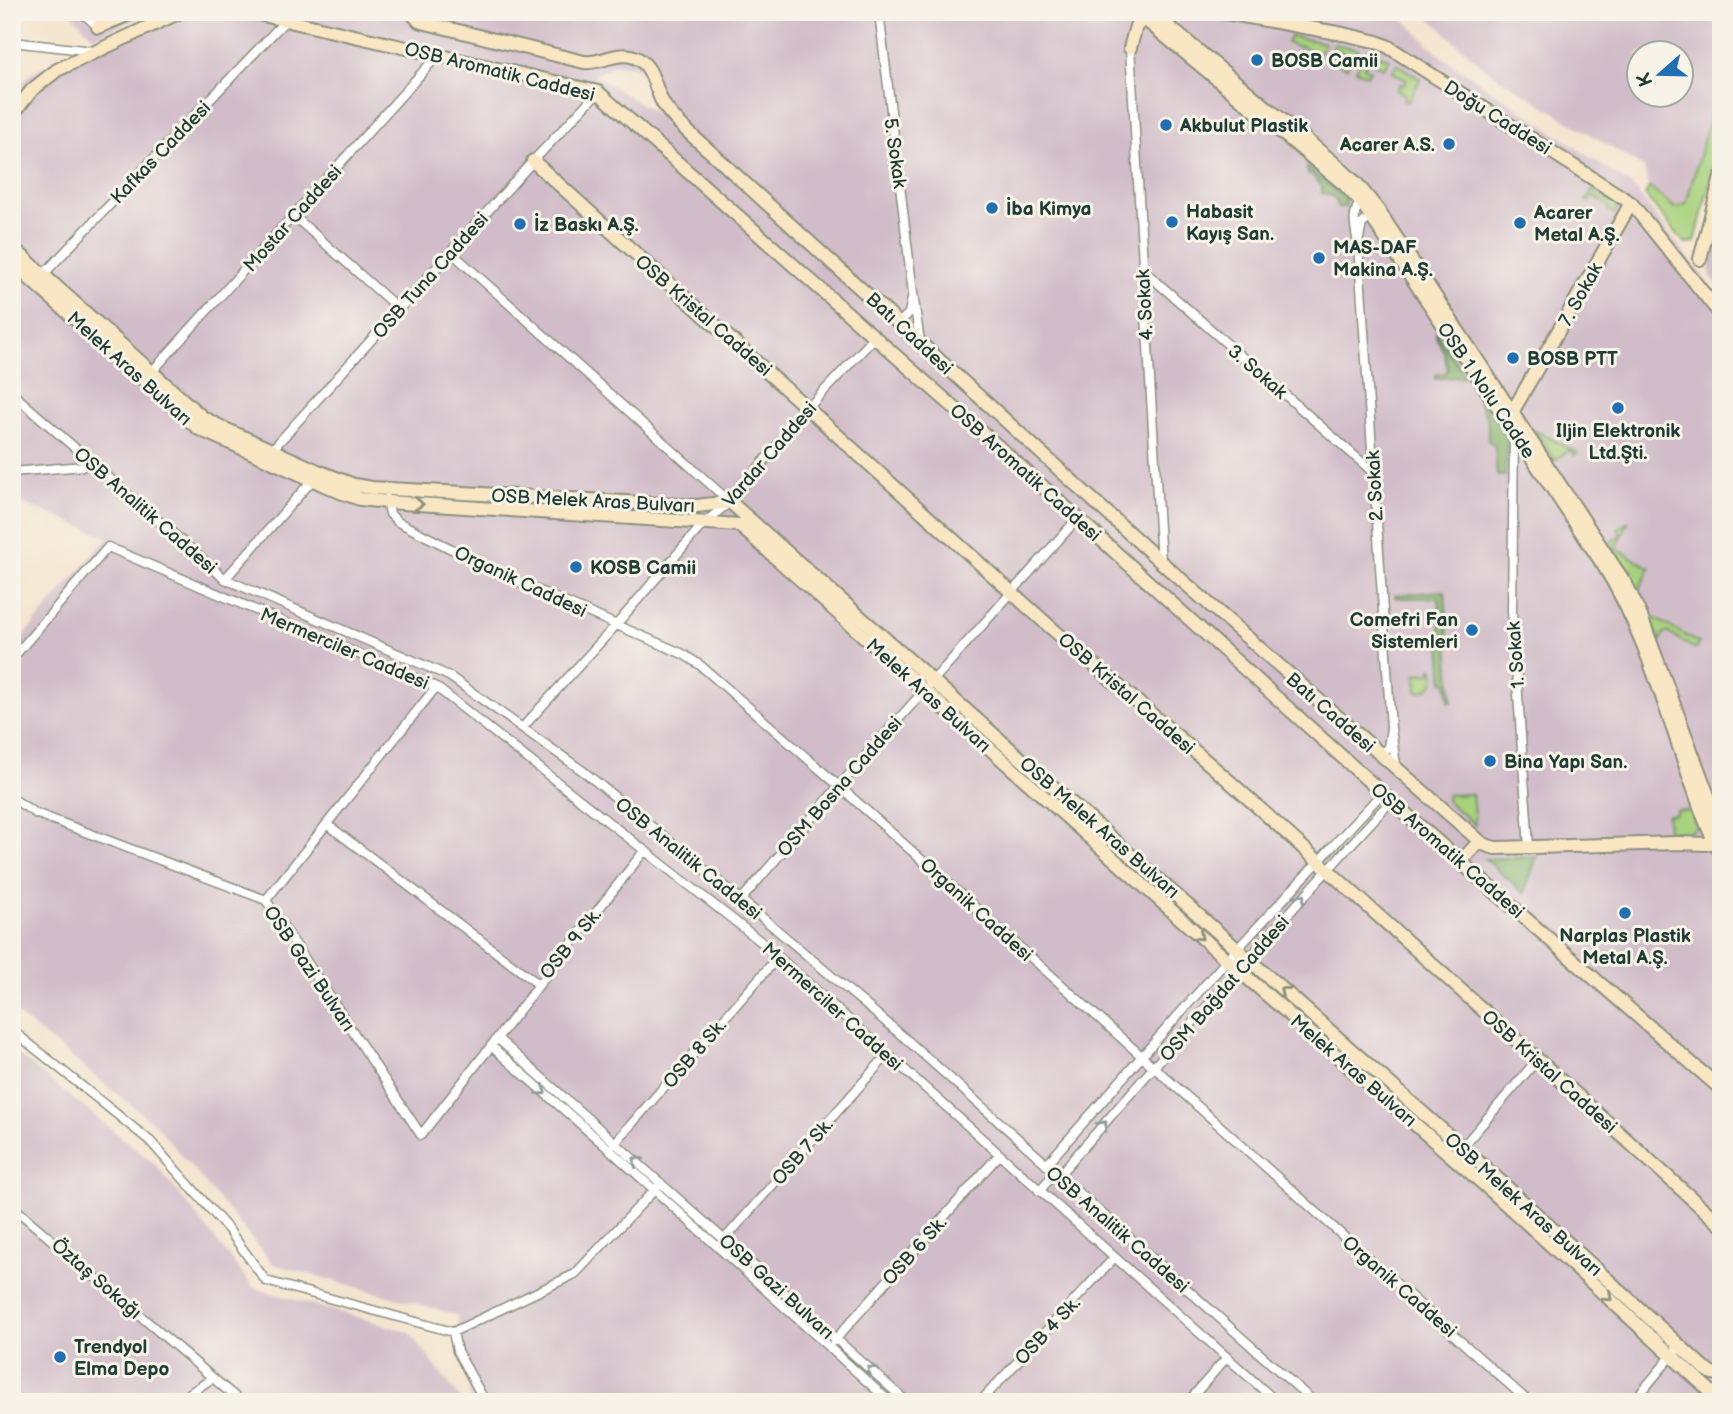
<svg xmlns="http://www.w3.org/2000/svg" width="1733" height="1414" font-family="'Balsamiq Sans',sans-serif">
  <rect width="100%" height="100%" fill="#f7f3e8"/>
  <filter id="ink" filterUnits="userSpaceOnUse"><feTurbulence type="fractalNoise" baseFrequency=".0143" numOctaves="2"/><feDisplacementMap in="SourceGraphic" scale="14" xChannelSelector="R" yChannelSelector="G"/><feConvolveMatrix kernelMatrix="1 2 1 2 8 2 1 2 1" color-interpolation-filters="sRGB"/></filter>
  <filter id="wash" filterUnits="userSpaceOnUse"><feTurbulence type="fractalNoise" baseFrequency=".00686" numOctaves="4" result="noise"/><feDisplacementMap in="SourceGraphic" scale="28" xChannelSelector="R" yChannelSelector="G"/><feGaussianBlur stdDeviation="1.57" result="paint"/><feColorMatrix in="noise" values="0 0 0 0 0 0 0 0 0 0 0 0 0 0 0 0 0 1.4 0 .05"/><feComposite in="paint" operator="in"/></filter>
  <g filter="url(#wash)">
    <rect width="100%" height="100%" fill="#f4e4cd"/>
    <path fill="#d1bdc9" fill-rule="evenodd" d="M70 12H153L93 37Z
      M160 12H1396L1441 56 1632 186 1721 300V1390L1718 1402H471L457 1315 273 1264 156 1125 12 1010V650L108 537 12 499V97L31 73ZM615 65H631L641 70 655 113 594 75Z
      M1423 12H1721V77L1686 204 1675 208 1649 187 1644 168 1487 70ZM1638 52H1680V94H1638Z
      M1721 208V289L1711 276 1707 257Z
      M12 1050 156 1165 254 1288 409 1332 463 1402H12Z"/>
    <path fill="#a8d27d" stroke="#648858" stroke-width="2" d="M1291 36 1325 43 1318 54 1301 46 1300 47 1287 43Z
      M1333 44 1358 49 1347 68 1326 58 1329 54 1344 61 1348 54 1331 48Z
      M1367 50 1390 59 1383 68 1368 61 1364 67 1370 70 1367 75 1356 70Z
      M1397 64 1420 79 1408 102 1403 100 1405 94 1396 90 1400 84 1403 86 1407 80 1392 72Z
      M1721 77V138L1695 242 1685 243 1645 195 1649 187 1675 208 1686 204Z
      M1592 190 1618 207 1614 214 1608 209 1609 206 1593 196 1589 202 1586 201Z
      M1534 430 1578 453 1574 455 1569 450 1555 460Z
      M1629 521 1615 548 1650 568 1638 591 1609 544 1621 534 1618 529Z
      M1649 615 1699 643 1695 649 1667 632 1663 634 1660 642Z
      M1431 668H1434C1436 684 1432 690 1417 692L1416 674 1431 673Z
      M1472 794 1475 825 1446 800 1447 795Z
      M1676 810 1692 811 1696 828 1689 832H1668L1667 815 1676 814Z"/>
    <path fill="#86b46c" stroke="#527850" stroke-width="2" d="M1307 167 1345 199 1346 207H1337C1337 196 1332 195 1322 193V186L1312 175H1308Z
      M1436 332 1465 376 1435 379V375L1446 373 1448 369 1444 352 1436 337Z
      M1480 398 1507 438 1505 476H1497L1495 446 1488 441V420L1478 401Z
      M1445 591 1452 702H1449L1447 683 1443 682 1439 598H1396L1395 595Z
      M1537 857 1524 893 1485 859Z"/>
  </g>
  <g filter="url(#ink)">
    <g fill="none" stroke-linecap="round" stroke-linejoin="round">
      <defs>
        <path id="street" d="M82 12 98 27
          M879 12 913 293
          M12 42 93 51
          M1130 48 1161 562
          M1364 200C1350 208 1355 229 1358 243L1362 224 1371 217
          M294 216 400 310
          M1358 243 1391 728
          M451 252 730 502
          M1142 269 1374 473
          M40 278 286 20
          M899 323 909 313 913 293 920 342
          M149 375 438 55
          M12 393 225 579 449 676 583 771 732 892 906 1039 1314 1402
          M1514 434 1512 611 1529 847
          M270 452 533 161 598 92
          M12 472 96 465
          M387 499 390 514 398 522 507 577 683 654 700 665 839 786 1529 1402
          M225 579 316 476
          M12 659 108 547 436 687 764 944 1277 1402
          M523 727 616 625 704 523 730 502 808 408 875 337
          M1381 756 1388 747 1391 728 1396 766
          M12 798 35 813 266 900 421 1135 645 850
          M328 825 538 984
          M266 900 436 687
          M741 900 839 786 1078 518
          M12 1030 150 1141 228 1229 266 1281 453 1332 575 1274 661 1183
          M497 1038 907 1402
          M491 1046 609 1149 890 1402
          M614 1144 778 957
          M1460 1150 1537 1060
          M1046 1165 1227 960 1382 793
          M1058 1176C1169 1051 1277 923 1391 801
          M1039 1191 1055 1173
          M12 1206 241 1402
          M723 1241 887 1055
          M453 1332 457 1351 481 1394 483 1402
          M834 1341 999 1155
          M176 1402 213 1378
          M980 1402 1114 1258
          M1188 1402 1227 1357
          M1633 1402 1680 1346"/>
        <path id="secondary" d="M250 12 598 92 1011 458 1391 801 1721 1089
          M411 12 419 21 426 23 584 62C600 64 615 52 631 56 656 63 653 91 666 108 681 129 709 149 728 168L1161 562 1483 844 1495 848 1678 843 1706 844 1720 839
          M1136 12 1345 185 1364 206 1602 563C1643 627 1663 702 1688 773 1698 800 1706 828 1721 853
          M1151 12 1340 168 1357 184 1378 210 1627 586 1640 614 1721 830
          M1220 12 1343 34 1374 41 1387 46 1631 203 1721 315
          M98 27 134 12
          M1130 48 1136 26 1150 14
          M12 115 32 90 57 70 180 12
          M533 161 1049 626 1228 780 1721 1225
          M12 247 202 417 225 429 318 471 354 485 372 488 697 506 730 502 1500 1181 1704 1368 1712 1373 1721 1374
          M1700 259 1721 177
          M12 263 199 429 340 492 360 499 387 502 739 525 1227 960 1496 1195 1721 1401
          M1513 419 1514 409 1631 203
          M1461 861 1480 841"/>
      </defs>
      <use href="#street" stroke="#8a9080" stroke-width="11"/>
      <use href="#secondary" stroke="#8a9080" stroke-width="16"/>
      <use href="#street" stroke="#fff" stroke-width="8"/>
      <use href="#secondary" stroke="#f9e7c3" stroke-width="12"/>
    </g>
    <defs><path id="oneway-chevron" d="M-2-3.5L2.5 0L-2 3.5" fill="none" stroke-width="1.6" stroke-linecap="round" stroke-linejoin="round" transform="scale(1.75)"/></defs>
    <g stroke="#8c927c">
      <use href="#oneway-chevron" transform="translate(419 504) rotate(4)"/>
      <use href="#oneway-chevron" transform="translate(1199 936) rotate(42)"/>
      <use href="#oneway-chevron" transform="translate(1284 991) rotate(-139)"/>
      <use href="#oneway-chevron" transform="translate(1608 1297) rotate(42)"/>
    </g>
    <g stroke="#8f9e9a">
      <use href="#oneway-chevron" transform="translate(1301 898) rotate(-48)"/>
      <use href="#oneway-chevron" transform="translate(542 1091) rotate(41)"/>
      <use href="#oneway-chevron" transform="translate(1103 1125) rotate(-48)"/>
      <use href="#oneway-chevron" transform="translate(637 1161) rotate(-137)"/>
      <use href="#oneway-chevron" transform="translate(871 1370) rotate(-138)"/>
    </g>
  </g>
  <g fill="#1f6fb2" stroke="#f7f3e8" stroke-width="2.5">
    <circle cx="1257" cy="60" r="7"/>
    <circle cx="1166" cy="125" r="7"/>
    <circle cx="1449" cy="144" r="7"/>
    <circle cx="992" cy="208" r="7"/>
    <circle cx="1172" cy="222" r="7"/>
    <circle cx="1520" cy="223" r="7"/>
    <circle cx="520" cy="224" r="7"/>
    <circle cx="1319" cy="258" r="7"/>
    <circle cx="1513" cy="358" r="7"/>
    <circle cx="1618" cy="408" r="7"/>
    <circle cx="576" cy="567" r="7"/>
    <circle cx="1472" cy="630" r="7"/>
    <circle cx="1490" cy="761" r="7"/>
    <circle cx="1625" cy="913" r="7"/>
    <circle cx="60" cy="1357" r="7"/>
  </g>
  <g text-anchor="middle" stroke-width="6" stroke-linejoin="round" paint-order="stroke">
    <g font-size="19" font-weight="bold" fill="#1f3d34" stroke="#f7f3e8" text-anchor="start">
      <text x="1271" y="67">BOSB Camii</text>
      <text x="1180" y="132">Akbulut Plastik</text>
      <text x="1435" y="151" text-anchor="end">Acarer A.S.</text>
      <text x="1006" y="215">İba Kimya</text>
      <text x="1186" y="218">Habasit<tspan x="1186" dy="22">Kayış San.</tspan></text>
      <text x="1534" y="219">Acarer<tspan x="1534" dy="22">Metal A.Ş.</tspan></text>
      <text x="534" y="231">İz Baskı A.Ş.</text>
      <text x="1333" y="254">MAS-DAF<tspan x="1333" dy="22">Makina A.Ş.</tspan></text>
      <text x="1527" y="365">BOSB PTT</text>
      <text x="1618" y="437" text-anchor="middle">Iljin Elektronik<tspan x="1618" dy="22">Ltd.Şti.</tspan></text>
      <text x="590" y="574">KOSB Camii</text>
      <text x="1458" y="626" text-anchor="end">Comefri Fan<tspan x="1458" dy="22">Sistemleri</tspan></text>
      <text x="1504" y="768">Bina Yapı San.</text>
      <text x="1625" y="942" text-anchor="middle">Narplas Plastik<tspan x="1625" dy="22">Metal A.Ş.</tspan></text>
      <text x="74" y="1353">Trendyol<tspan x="74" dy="22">Elma Depo</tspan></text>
    </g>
    <g font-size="19" fill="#1f3d34" stroke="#f7f3e8">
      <text transform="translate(500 71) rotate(14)" y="7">OSB Aromatik Caddesi</text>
      <text transform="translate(1498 117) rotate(32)" y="7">Doğu Caddesi</text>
      <text transform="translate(160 152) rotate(-46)" y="7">Kafkas Caddesi</text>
      <text transform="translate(896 153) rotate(82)" y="7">5. Sokak</text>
      <text transform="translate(292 218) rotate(-48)" y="7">Mostar Caddesi</text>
      <text transform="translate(430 275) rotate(-48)" y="7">OSB Tuna Caddesi</text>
      <text transform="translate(1580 294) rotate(-61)" y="7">7. Sokak</text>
      <text transform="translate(1144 305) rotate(-93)" y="7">4. Sokak</text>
      <text transform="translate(704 315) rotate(41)" y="7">OSB Kristal Caddesi</text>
      <text transform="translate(910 333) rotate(43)" y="7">Batı Caddesi</text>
      <text transform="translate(130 368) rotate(42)" y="7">Melek Aras Bulvarı</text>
      <text transform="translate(1258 371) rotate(41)" y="7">3. Sokak</text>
      <text transform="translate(1487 390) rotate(56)" y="7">OSB 1 Nolu Cadde</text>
      <text transform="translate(769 454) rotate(-49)" y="7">Vardar Caddesi</text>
      <text transform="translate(1026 472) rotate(42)" y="7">OSB Aromatik Caddesi</text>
      <text transform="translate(1374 486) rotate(-93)" y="7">2. Sokak</text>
      <text transform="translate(593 500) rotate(3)" y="7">OSB Melek Aras Bulvarı</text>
      <text transform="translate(146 510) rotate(41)" y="7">OSB Analitik Caddesi</text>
      <text transform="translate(521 581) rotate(25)" y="7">Organik Caddesi</text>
      <text transform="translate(345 648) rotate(23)" y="7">Mermerciler Caddesi</text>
      <text transform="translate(1515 655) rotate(-94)" y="7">1. Sokak</text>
      <text transform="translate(1127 693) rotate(41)" y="7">OSB Kristal Caddesi</text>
      <text transform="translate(929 695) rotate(42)" y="7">Melek Aras Bulvarı</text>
      <text transform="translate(1331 712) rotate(41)" y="7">Batı Caddesi</text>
      <text transform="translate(839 786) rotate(-49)" y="7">OSM Bosna Caddesi</text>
      <text transform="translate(1100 827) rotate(41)" y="7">OSB Melek Aras Bulvarı</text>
      <text transform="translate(1448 850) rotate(41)" y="7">OSB Aromatik Caddesi</text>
      <text transform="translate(689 858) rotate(39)" y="7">OSB Analitik Caddesi</text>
      <text transform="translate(977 909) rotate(42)" y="7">Organik Caddesi</text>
      <text transform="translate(570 943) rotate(-51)" y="7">OSB 9 Sk.</text>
      <text transform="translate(310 968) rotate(56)" y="7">OSB Gazi Bulvarı</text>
      <text transform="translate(1224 988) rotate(-49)" y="7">OSM Bağdat Caddesi</text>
      <text transform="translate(833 1006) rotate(42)" y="7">Mermerciler Caddesi</text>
      <text transform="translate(694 1053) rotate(-49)" y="7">OSB 8 Sk.</text>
      <text transform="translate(1354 1070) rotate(41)" y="7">Melek Aras Bulvarı</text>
      <text transform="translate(1550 1071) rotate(42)" y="7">OSB Kristal Caddesi</text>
      <text transform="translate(802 1151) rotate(-49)" y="7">OSB 7 Sk.</text>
      <text transform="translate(1524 1204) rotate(42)" y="7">OSB Melek Aras Bulvarı</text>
      <text transform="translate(1118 1229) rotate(41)" y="7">OSB Analitik Caddesi</text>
      <text transform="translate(914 1250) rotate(-48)" y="7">OSB 6 Sk.</text>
      <text transform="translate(97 1278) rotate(41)" y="7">Öztaş Sokağı</text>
      <text transform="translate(777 1286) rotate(42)" y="7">OSB Gazi Bulvarı</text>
      <text transform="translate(1400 1286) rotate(41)" y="7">Organik Caddesi</text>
      <text transform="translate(1047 1330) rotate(-47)" y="7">OSB 4 Sk.</text>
    </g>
  </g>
  <rect width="1733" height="1414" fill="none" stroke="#f7f3e8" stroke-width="42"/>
  <g transform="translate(1660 74) rotate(250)"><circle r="33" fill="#f7f3e8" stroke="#a1aaa0" stroke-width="2"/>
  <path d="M0-5L12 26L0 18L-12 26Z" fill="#1f6fb2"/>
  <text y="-10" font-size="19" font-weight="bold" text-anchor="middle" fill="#1f3d34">K</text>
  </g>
</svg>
